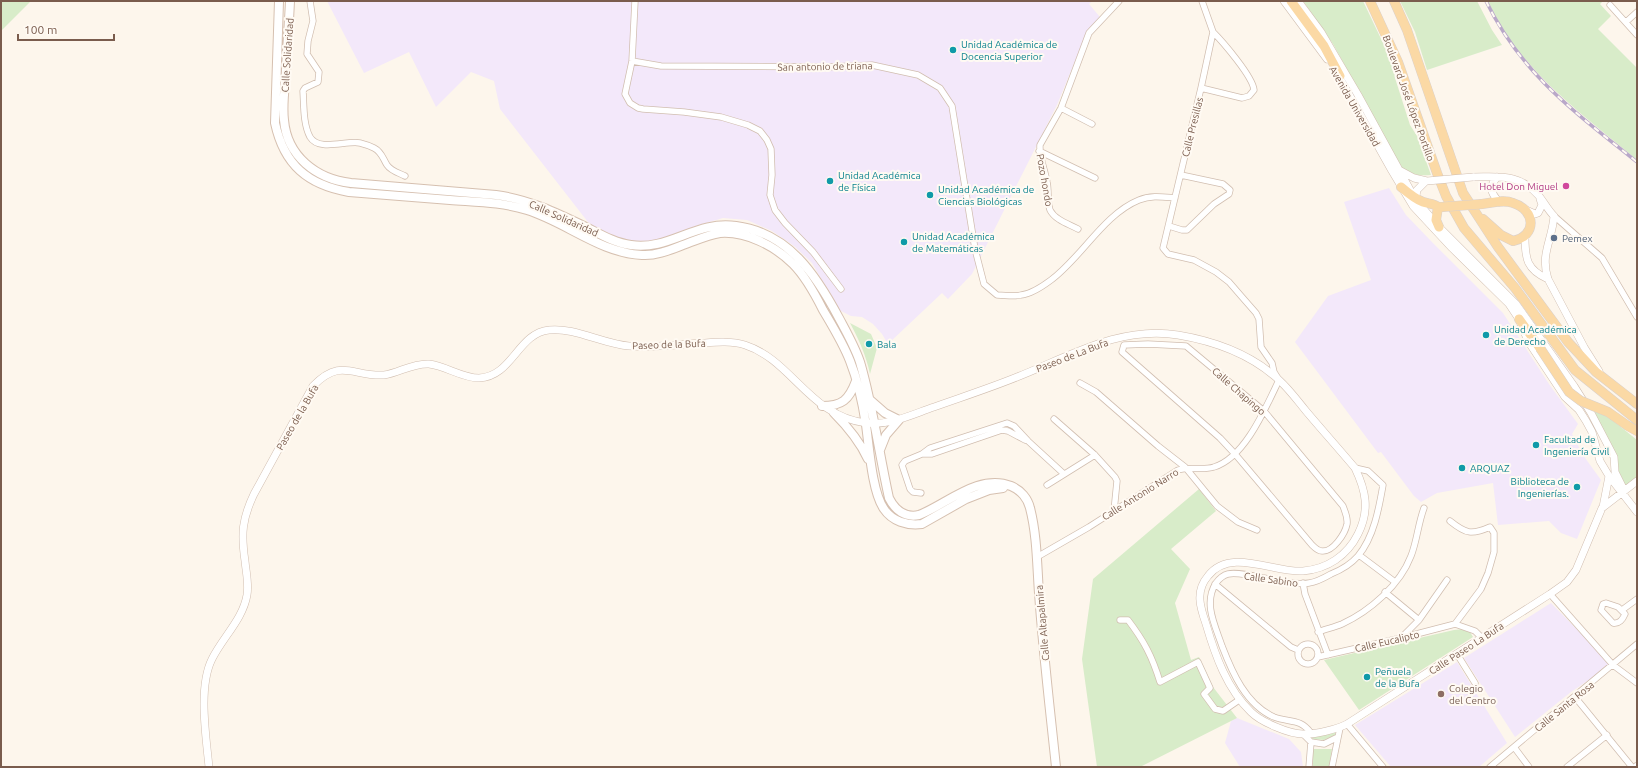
<svg xmlns="http://www.w3.org/2000/svg" width="1638" height="768" font-family="Ubuntu,sans-serif">
  <rect width="100%" height="100%" fill="#fdf6ec"/>
  <path fill="#f3e8fa" d="M327 1H1092L1089 4 1100 17 1087 32 1057 105 972 274 948 299 942 293 888 344 882 334 873 324 862 317 851 316 839 310 812 263 794 246 772 231 747 220 723 218 696 226 672 236 654 241 633 242 615 237 591 226 500 109 494 81 471 72 436 107 409 52 364 73Z
    M1389 188 1406 215 1431 241 1503 313 1549 384 1578 424 1572 434 1583 455 1601 480 1577 539 1561 533 1549 521 1498 525 1493 483 1437 493 1421 502 1414 496 1381 452 1378 453 1295 342 1328 296 1371 280 1344 202Z
    M1551 603 1609 662 1608 667 1571 692 1515 737 1464 658Z
    M1457 662 1507 743 1479 767H1391L1355 725Z
    M1237 718 1289 739 1301 752 1303 767H1240L1225 743 1231 721Z"/>
  <path fill="#d8ecc9" d="M1 1H31L1 31Z
    M1303 1H1363L1393 64 1395 78 1410 125 1417 136 1431 175C1419 176 1411 175 1401 167L1333 44Z
    M1400 1H1477L1492 30 1502 45 1427 70 1415 32Z
    M1488 1H1603L1600 4 1611 16 1598 29 1637 68V160C1582 114 1518 69 1488 1Z
    M850 323 871 334 877 348 870 374C866 355 859 340 850 323Z
    M1587 406 1611 419 1637 440V478L1625 491Z
    M1199 489 1216 511 1171 549 1190 569 1175 603 1191 660 1199 657 1213 687 1237 718 1140 767H1097L1082 659 1093 579Z
    M1464 629 1470 632 1473 637 1359 710 1324 660 1454 630Z
    M1336 731 1335 735 1324 740 1313 739 1310 736Z
    M1313 749H1332L1329 767H1313Z"/>
  <g fill="none" stroke-linecap="round" stroke-linejoin="round">
    <defs>
      <path id="minor" d="M310 1 313 21 308 41 307 54 319 72 318 82 305 88 303 91C304 105 303 124 310 137 319 152 347 140 360 143 364 144 370 146 374 148 382 152 383 159 387 165 391 171 399 173 405 176
        M635 1 632 61 625 94 630 103 638 108 643 109 684 112 721 117 748 125 760 131 767 140 771 149 772 175 770 195 775 210 785 223 813 252 841 289
        M1610 5 1637 35
        M1626 22 1637 12
        M632 61 661 66 828 67 872 65 918 75 940 88 952 106 975 249 984 284 997 295C1005 295 1014 297 1021 295 1031 294 1043 286 1051 280 1081 258 1104 214 1139 200 1151 195 1163 197 1175 198
        M1201 88 1242 98 1249 96 1254 90C1253 77 1223 42 1213 32
        M1061 108 1092 124
        M1039 151 1095 178
        M1554 216 1602 258 1637 317
        M1169 226 1182 230H1187L1214 204 1229 194 1230 190 1223 184 1181 175
        M1078 229C1069 224 1055 220 1050 210 1047 201 1049 190 1047 182 1045 169 1039 158 1040 145L1061 108 1089 33 1119 1
        M1148 344 1186 346 1264 411 1343 506C1345 512 1348 517 1347 524 1345 534 1333 552 1322 551 1318 551 1315 548 1312 545L1235 454 1220 438 1122 352 1124 345Z
        M1080 383 1096 392 1158 446 1185 467 1217 506 1238 522 1257 530
        M1054 419 1095 455 1115 477 1117 481 1114 511
        M922 454H932L1002 430 1008 431 1025 440
        M1047 485 1095 455
        M921 493 913 492 910 489 902 465 905 461 922 454 930 448 1007 423 1014 426 1028 441 1064 474
        M1359 555 1395 582
        M1037 557 1089 527 1178 470C1190 466 1202 471 1214 467 1245 458 1266 407 1279 380L1274 372 1272 363 1261 347 1259 319 1256 313 1242 297 1229 282 1216 272 1194 260 1168 254 1163 248 1201 88 1213 32 1202 1
        M1303 583 1305 594 1328 655
        M1215 584 1291 647 1298 650
        M1385 592 1419 620
        M1550 594 1613 665 1637 683
        M1606 603 1618 607 1625 614C1623 619 1619 624 1613 623L1601 610 1603 604Z
        M1622 610 1637 599
        M1120 620H1128C1144 641 1152 656 1160 682L1198 662 1210 688 1204 694 1215 709 1223 711 1239 700
        M1455 624 1475 631 1482 638
        M1318 632C1326 629 1335 627 1342 624 1370 611 1400 585 1411 556 1417 541 1418 524 1424 508
        M1401 638 1419 620 1447 580
        M1298 654a10 10 0 1 1 20 0a10 10 0 1 1-20 0Z
        M1457 654 1475 683
        M1318 657 1401 638 1455 624 1481 589 1488 573 1494 552V533L1490 527C1472 535 1466 534 1450 521
        M1575 697 1632 767
        M1347 724 1383 767
        M1311 733C1300 718 1290 723 1274 717 1246 705 1232 672 1222 646 1215 625 1203 603 1216 583 1219 579 1224 575 1228 574 1239 571 1266 579 1279 581 1288 582 1300 585 1309 583 1317 582 1324 578 1331 574 1341 570 1351 564 1358 556 1374 537 1379 508 1383 485L1368 471 1355 468
        M1303 734 1311 742 1309 767
        M1311 742 1324 744 1338 737
        M1514 747 1529 767
        M1636 766 1637 767
        M1332 767 1340 728
        M1490 767 1637 644
        M1567 767 1607 735"/>
      <path id="tertiary" d="M1284 1 1327 59
        M1298 1 1321 32 1358 95 1415 199 1439 227 1516 304 1574 386 1591 413 1614 457 1615 472 1623 488
        M1337 73 1392 171 1413 206 1452 248 1509 304 1519 319 1528 341 1565 397 1579 410 1586 421 1592 432 1600 461 1609 476 1637 512
        M1401 171 1414 178 1427 181
        M1473 177C1500 177 1519 173 1539 196 1544 202 1548 210 1554 216 1552 241 1540 254 1548 279L1584 347 1599 371
        M1497 177C1489 187 1490 192 1499 202
        M1415 201 1417 190 1426 181
        M1526 210 1535 214 1538 213 1542 205 1540 199
        M1525 237C1525 259 1527 270 1548 279
        M1603 507 1609 476
        M209 767C206 736 198 687 212 659 223 637 243 619 247 595 249 584 246 572 245 561 241 534 242 519 254 494L313 386C341 357 353 377 384 375 399 373 412 363 429 364 446 366 462 378 479 378 512 377 518 333 549 330 574 327 603 344 629 346 654 348 680 344 705 343 718 342 732 341 745 345 792 360 809 416 866 423 889 426 913 414 934 407 962 397 990 388 1017 377 1068 357 1121 325 1178 335 1214 341 1252 355 1279 380 1289 389 1297 400 1306 411 1322 430 1339 449 1355 468 1366 491 1370 510 1358 534 1347 556 1327 569 1303 571 1274 573 1230 547 1208 576 1195 591 1200 607 1206 624 1215 655 1227 689 1251 712 1261 722 1289 734 1303 734 1315 735 1337 729 1347 724L1550 594 1567 582 1576 570 1602 508 1637 481"/>
      <path id="secondary" d="M279 1 275 123C284 165 308 185 349 192 383 195 416 197 450 200 476 202 502 202 527 210 566 222 600 253 642 255 656 256 670 250 683 245 695 241 707 235 720 233 746 231 775 246 793 264 806 277 815 294 823 310 833 327 843 343 850 361 858 381 863 405 866 425 869 446 872 492 884 509 892 521 907 526 922 524L966 499 989 490 1003 488
        M290 1C289 24 287 48 286 71 285 87 282 104 284 120 287 156 316 179 351 183L496 195C528 199 557 213 586 227 600 234 615 243 631 245 669 251 696 220 736 226 789 233 816 275 839 318 847 333 855 347 860 362 873 406 879 453 889 498 895 510 905 518 919 515 947 504 979 473 1011 486 1021 490 1028 499 1030 508 1037 535 1037 565 1039 593 1043 651 1050 709 1056 767
        M869 399 885 413 899 420 886 435 880 450
        M822 406C842 406 849 400 856 381
        M834 413C847 426 860 442 868 459"/>
      <path id="primary" d="M1291 1 1324 46 1340 76
        M1370 1 1398 62 1437 173 1446 196 1464 228 1515 288 1575 370 1637 420
        M1394 1 1407 30 1463 193 1498 247 1568 342 1596 372 1637 404
        M1401 187C1408 193 1415 199 1423 202 1428 204 1433 203 1438 207H1442
        M1482 204C1492 203 1504 199 1513 203 1536 210 1537 236 1513 241L1501 235 1483 219
        M1438 207 1436 220 1439 227
        M1519 319 1540 348
        M1628 426 1637 431"/>
    </defs>
    <use href="#minor" stroke="#d1beb0" stroke-width="7"/>
    <use href="#tertiary" stroke="#d1beb0" stroke-width="8"/>
    <use href="#secondary" stroke="#d6c0b0" stroke-width="10"/>
    <use href="#primary" stroke="#dad1cd" stroke-width="10"/>
    <use href="#minor" stroke="#fff" stroke-width="5.5"/>
    <use href="#tertiary" stroke="#fff" stroke-width="7"/>
    <use href="#secondary" stroke="#fff" stroke-width="8"/>
    <use href="#primary" stroke="#fbd9a5" stroke-width="9"/>
    <defs>
      <path id="rail" d="M1486 1C1522 75 1575 112 1637 162"/>
    </defs>
    <use href="#rail" stroke="#b9a8c9" stroke-width="3.5"/>
    <use href="#rail" stroke="#fffaf3" stroke-width="2" stroke-dasharray="6" stroke-linecap="butt"/>
    <defs>
      <path id="tertiary-bridge" d="M1427 181 1473 177"/>
      <path id="primary-bridge" d="M1442 207 1482 204
        M1540 348 1569 392 1581 401 1608 412 1628 426"/>
    </defs>
    <use href="#tertiary-bridge" stroke="#d1beb0" stroke-width="8" stroke-linecap="butt"/>
    <use href="#primary-bridge" stroke="#dad1cd" stroke-width="10" stroke-linecap="butt"/>
    <use href="#tertiary-bridge" stroke="#fff" stroke-width="7"/>
    <use href="#primary-bridge" stroke="#fbd9a5" stroke-width="9"/>
  </g>
  <g fill="#0f9aa8" stroke="#fffaf3" stroke-width="1.5">
    <circle cx="953" cy="50" r="4"/>
    <circle cx="830" cy="181" r="4"/>
    <circle cx="930" cy="195" r="4"/>
    <circle cx="904" cy="242" r="4"/>
    <circle cx="1486" cy="335" r="4"/>
    <circle cx="869" cy="344" r="4"/>
    <circle cx="1536" cy="445" r="4"/>
    <circle cx="1462" cy="468" r="4"/>
    <circle cx="1577" cy="487" r="4"/>
    <circle cx="1367" cy="677" r="4"/>
  </g>
  <circle fill="#d1479c" stroke="#fffaf3" stroke-width="1.5" cx="1566" cy="186" r="4"/>
  <circle fill="#5c6f8a" stroke="#fffaf3" stroke-width="1.5" cx="1554" cy="238" r="4"/>
  <circle fill="#8d6e63" stroke="#fffaf3" stroke-width="1.5" cx="1441" cy="694" r="4"/>
  <g text-anchor="middle" stroke-width="4" stroke-linejoin="round" paint-order="stroke">
    <g font-size="10" fill="#0d838f" stroke="#fffaf3" text-anchor="start">
      <text x="961" y="48">Unidad Académica de<tspan x="961" dy="12">Docencia Superior</tspan></text>
      <text x="838" y="179">Unidad Académica<tspan x="838" dy="12">de Física</tspan></text>
      <text x="938" y="193">Unidad Académica de<tspan x="938" dy="12">Ciencias Biológicas</tspan></text>
      <text x="912" y="240">Unidad Académica<tspan x="912" dy="12">de Matemáticas</tspan></text>
      <text x="1494" y="333">Unidad Académica<tspan x="1494" dy="12">de Derecho</tspan></text>
      <text x="877" y="348">Bala</text>
      <text x="1544" y="443">Facultad de<tspan x="1544" dy="12">Ingeniería Civil</tspan></text>
      <text x="1470" y="472">ARQUAZ</text>
      <text x="1569" y="485" text-anchor="end">Biblioteca de<tspan x="1569" dy="12">Ingenierías.</tspan></text>
      <text x="1375" y="675">Peñuela<tspan x="1375" dy="12">de la Bufa</tspan></text>
    </g>
    <g font-size="10" fill="#7a5c4d" stroke="#fffaf3">
      <text transform="translate(287 55) rotate(-86)" y="4">Calle Solidaridad</text>
      <text transform="translate(825 66) rotate(-1)" y="4">San antonio de triana</text>
      <text transform="translate(1409 98) rotate(70)" y="4">Boulevard José López Portillo</text>
      <text transform="translate(1355 106) rotate(60)" y="4">Avenida Universidad</text>
      <text transform="translate(1192 127) rotate(-76)" y="4">Calle Presillas</text>
      <text transform="translate(1045 180) rotate(80)" y="4">Pozo hondo</text>
      <text transform="translate(564 218) rotate(24)" y="4">Calle Solidaridad</text>
      <text transform="translate(669 344) rotate(-2)" y="4">Paseo de la Bufa</text>
      <text transform="translate(1072 355) rotate(-21)" y="4">Paseo de La Bufa</text>
      <text transform="translate(1239 391) rotate(41)" y="4">Calle Chapingo</text>
      <text transform="translate(297 417) rotate(-60)" y="4">Paseo de la Bufa</text>
      <text transform="translate(1140 494) rotate(-32)" y="4">Calle Antonio Narro</text>
      <text transform="translate(1271 579) rotate(8)" y="4">Calle Sabino</text>
      <text transform="translate(1042 623) rotate(-95)" y="4">Calle Altapalmira</text>
      <text transform="translate(1387 641) rotate(-13)" y="4">Calle Eucalipto</text>
      <text transform="translate(1466 648) rotate(-33)" y="4">Calle Paseo La Bufa</text>
      <text transform="translate(1564 706) rotate(-39)" y="4">Calle Santa Rosa</text>
    </g>
    <g font-size="10" fill="#b23c85" stroke="#fffaf3" text-anchor="end">
      <text x="1558" y="190">Hotel Don Miguel</text>
    </g>
    <g font-size="10" fill="#4e5e75" stroke="#fffaf3" text-anchor="start">
      <text x="1562" y="242">Pemex</text>
    </g>
    <g font-size="10" fill="#785e54" stroke="#fffaf3" text-anchor="start">
      <text x="1449" y="692">Colegio<tspan x="1449" dy="12">del Centro</tspan></text>
    </g>
  </g>
  <rect width="1638" height="768" fill="none" stroke="#7a5c4d" stroke-width="4"/>
  <path d="M18 34v6h96v-6" fill="none" stroke="#7a5c4d" stroke-width="2"/>
  <text x="24" y="34" font-size="12" fill="#7a5c4d" stroke="#fffaf3" stroke-width="3" paint-order="stroke">100 m</text>
</svg>
